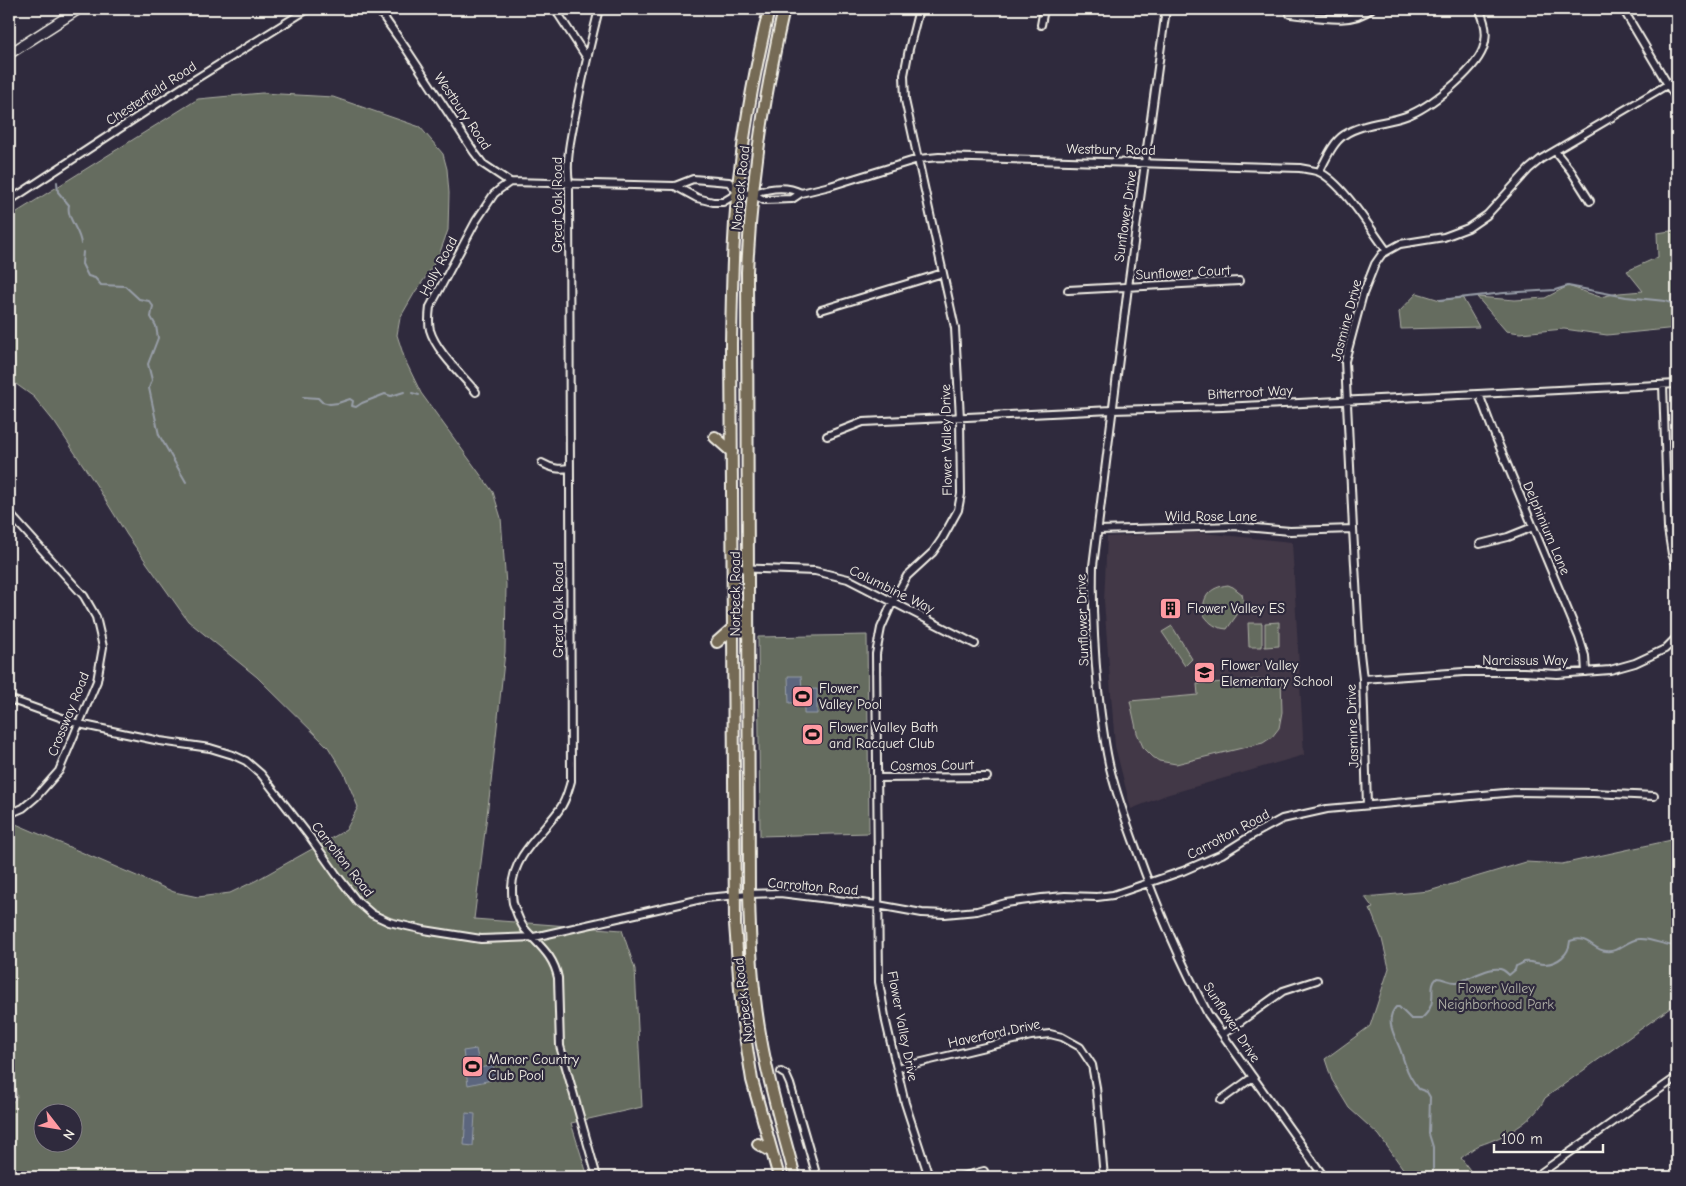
<svg xmlns="http://www.w3.org/2000/svg" width="1686" height="1186" font-family="'Comic Neue',sans-serif">
  <rect width="100%" height="100%" fill="#2f2a3d"/>
  <filter id="ink" filterUnits="userSpaceOnUse"><feTurbulence type="fractalNoise" baseFrequency=".02" numOctaves="2"/><feDisplacementMap in="SourceGraphic" scale="10" xChannelSelector="R" yChannelSelector="G"/><feConvolveMatrix kernelMatrix="1 2 1 2 8 2 1 2 1" color-interpolation-filters="sRGB"/></filter>
  <g filter="url(#ink)">
    <path fill="#423846" d="M1192 532 1292 542 1304 755 1166 795 1131 809 1115 746 1104 601 1107 537Z"/>
    <path fill="#656c5f" stroke="#acaea4" fill-rule="evenodd" d="M262 93 333 97 420 127 443 154 447 169 449 193 448 230 439 255 428 274 415 292 400 318 397 335 405 360 421 393 493 492 501 518 506 585 505 652 491 783 474 919 622 930 635 969 642 1107 571 1123 588 1177H9V1106L17 1097 13 1076 9 1071V821L174 892 198 897 230 893 255 881 346 830 358 807 344 773 328 747 257 677 188 621 127 535 95 483 55 423 34 397 9 379V217L198 99ZM42 1114H72V1144H42Z
      M1677 230V328L1607 335 1564 329 1520 333 1506 331 1477 297 1515 300 1545 298 1568 286 1600 297 1619 293 1643 291 1627 271 1658 257 1657 233Z
      M1417 293 1440 300 1462 297 1479 327 1401 329 1399 312Z
      M1228 585 1233 587 1242 594 1244 605 1227 629C1216 628 1210 624 1204 615 1201 597 1210 587 1228 585Z
      M1279 622V646L1265 647V623Z
      M1248 623H1262V647H1249Z
      M1172 626 1192 659 1185 666 1162 632Z
      M867 635 869 833 760 836 758 637Z
      M1281 678 1282 712 1279 728 1272 737 1263 743 1176 764 1159 761 1153 757 1143 747 1137 733 1130 701 1198 695 1197 684Z
      M1676 839H1677V1003L1545 1098C1534 1122 1504 1137 1480 1145 1474 1147 1467 1154 1461 1158L1475 1177H1409L1379 1135 1349 1108 1332 1080 1325 1059 1370 1026 1389 968 1382 939 1370 909 1373 908 1365 897 1429 891 1526 862 1562 864Z"/>
    <path fill="#5b667e" stroke="#989ea8" d="M788 676H801L802 690 817 689V714H804V702L789 703Z
      M476 1049 480 1068 493 1065 496 1079 468 1085 463 1051Z
      M466 1113 475 1114 473 1146 464 1145Z"/>
    <g fill="none" stroke-linecap="round" stroke-linejoin="round">
      <path stroke="#989ea8" stroke-width="2" d="M57 182 58 192 69 205C66 218 80 230 81 244
        M83 252 82 264 88 276 95 278 101 285 125 286 139 299 149 301 153 306 151 317 156 326 158 338 148 364 152 380 149 388 159 435 186 482
        M1440 300 1504 293 1555 290 1568 286 1626 297 1665 301 1677 305
        M412 393 419 395
        M303 397 318 398 322 402 330 404 338 403 350 399 353 401 352 406 356 407 362 403 385 394 391 396 404 392
        M1433 1177V1147L1429 1134 1430 1097 1427 1092 1419 1089C1413 1082 1408 1074 1405 1064 1403 1059 1402 1054 1400 1049 1395 1036 1384 1020 1396 1007H1399L1411 1019H1421C1441 1002 1426 988 1437 978 1444 978 1450 983 1457 982 1468 980 1492 964 1503 970 1505 971 1507 973 1509 975L1515 970 1516 966C1517 966 1523 963 1524 962 1531 961 1538 964 1545 964 1558 963 1569 955 1570 941 1588 934 1592 950 1606 951 1618 953 1627 940 1639 939 1651 938 1664 946 1677 946"/>
      <defs>
        <path id="street" d="M378 9 407 50 474 152 483 164 510 182 675 186 693 179 729 182 738 193
          M555 9 587 58
          M919 9 909 49 904 75 905 100 955 328 960 418 961 494 958 510 942 539 933 552 907 576 893 601 881 628 876 654 879 982 886 1022 905 1103 929 1177
          M1166 9 1128 287 1093 566C1092 608 1094 648 1098 690 1101 716 1104 743 1110 768 1117 797 1127 824 1137 851 1157 907 1180 961 1208 1014L1324 1177
          M1623 9 1677 100
          M1290 14C1315 16 1350 26 1371 9
          M1041 25 1044 9
          M1555 151 1571 171 1590 201
          M1319 172C1326 160 1332 143 1344 135 1362 123 1387 123 1406 116 1429 108 1474 72 1483 49 1488 36 1485 21 1479 9
          M675 186 697 198 713 202H723L738 193 752 194 764 200 792 199 801 193 830 186 918 159 939 157 1300 168C1306 169 1313 170 1319 172 1343 183 1371 230 1387 251
          M752 194C768 188 786 185 801 193
          M9 201 186 85 308 9
          M1068 290 1239 281
          M821 310 943 273
          M1663 385 1668 529 1672 554 1677 566
          M476 392C462 375 436 351 430 330 428 322 429 315 430 307L476 221 494 194 500 189 510 182
          M1479 394 1491 426 1579 637 1585 656 1586 672
          M827 436 863 422 1112 410 1222 407 1677 384
          M542 463C551 468 558 470 569 468
          M9 513 84 596 96 617 103 647 97 681 59 771 36 797 23 808 9 814
          M1098 530 1234 526 1290 531 1353 529
          M1480 544 1508 537 1533 527
          M733 568 815 571 848 579 975 644
          M1363 679 1464 672H1524L1557 674 1610 670 1635 663 1665 649 1677 637
          M9 699 79 724 160 741 210 748 233 755 246 761 261 774 310 837 336 874 357 901 372 914 389 922 424 930 481 939 534 937 706 898 749 894 780 893 878 905 922 913 945 914 977 911 1006 903 1042 898 1065 896 1097 897 1113 895 1183 871 1222 854 1254 834 1282 819 1327 809 1516 792 1593 793 1654 796
          M877 778 987 777
          M1367 805 1363 679 1360 653 1353 529 1345 361 1363 294 1375 264 1382 254 1400 244 1444 237 1468 228 1487 215 1529 169 1541 159 1677 79
          M1223 1034 1283 991 1317 980
          M897 1068 1031 1036 1050 1034 1062 1037 1080 1047 1092 1065 1096 1087 1104 1177
          M781 1072 786 1075 790 1084 817 1177
          M1221 1100 1253 1077
          M597 1177 560 1046 558 978C553 954 539 946 524 928 519 921 516 911 513 903 512 898 512 893 512 888 513 855 542 834 559 810 566 801 568 791 571 781L569 183C565 159 572 131 577 107 583 74 591 41 599 9
          M961 1177 984 1171
          M1312 1177 1320 1172
          M1535 1177 1677 1077"/>
        <path id="secondary" d="M9 54 79 9"/>
        <path id="primary" d="M769 9C758 57 748 105 742 154 733 217 732 281 731 344L735 924 742 1016 752 1080 779 1177
          M784 9C764 96 751 183 747 272L749 894C750 942 752 991 761 1039 769 1086 783 1131 795 1177
          M715 437 732 452
          M717 642 734 627
          M758 1144 772 1152"/>
      </defs>
      <use href="#street" stroke="#f4f1e8" stroke-width="10"/>
      <use href="#secondary" stroke="#f4f1e8" stroke-width="12"/>
      <use href="#primary" stroke="#f4f1e8" stroke-width="14"/>
      <use href="#street" stroke="#2f2a3d" stroke-width="6"/>
      <use href="#secondary" stroke="#2f2a3d" stroke-width="9"/>
      <use href="#primary" stroke="#756a55" stroke-width="10"/>
    </g>
  </g>
  <defs>
    <symbol id="building-square" viewBox="-11 -11 22 22"><rect x="-9" y="-9" width="18" height="18" rx="4" fill="#ff9aa2" stroke="#2f2a3d"/><path d="M-4-6H4V6H1V3H-1V6H-4ZM-2.5-4.3h1.7v1.8h-1.7ZM.8-4.3h1.7v1.8H.8ZM-2.5-1h1.7V.8h-1.7ZM.8-1h1.7V.8H.8Z" fill="#111"/></symbol>
    <symbol id="school-square" viewBox="-11 -11 22 22"><rect x="-9" y="-9" width="18" height="18" rx="4" fill="#ff9aa2" stroke="#2f2a3d"/><path d="M0-5L7-2L0 1L-7-2ZM-4 1L0 2.5L4 1V4Q0 6-4 4Z" fill="#111"/></symbol>
    <symbol id="stadium-square" viewBox="-11 -11 22 22"><rect x="-9" y="-9" width="18" height="18" rx="4" fill="#ff9aa2" stroke="#2f2a3d"/><path d="M0-5a6.5 5 0 1 0 0 10a6.5 5 0 1 0 0-10ZM-3.5-1.8h7v3.6h-7Z" fill="#111"/></symbol>
  </defs>
  <g fill-rule="evenodd">
    <use href="#building-square" x="1158" y="596" width="25" height="25"/>
    <use href="#school-square" x="1192" y="660" width="25" height="25"/>
    <use href="#stadium-square" x="790" y="684" width="25" height="25"/>
    <use href="#stadium-square" x="800" y="722" width="25" height="25"/>
    <use href="#stadium-square" x="460" y="1054" width="25" height="25"/>
  </g>
  <g text-anchor="middle" stroke-width="4.5" stroke-linejoin="round" paint-order="stroke">
    <g font-size="14" fill="#f4f1e8" stroke="#2f2a3d">
      <text transform="translate(151 93) rotate(-33)" y="5">Chesterfield Road</text>
      <text transform="translate(463 111) rotate(56)" y="5">Westbury Road</text>
      <text transform="translate(1111 149) rotate(1)" y="5">Westbury Road</text>
      <text transform="translate(740 188) rotate(-84)" y="5">Norbeck Road</text>
      <text transform="translate(557 205) rotate(-90)" y="5">Great Oak Road</text>
      <text transform="translate(1125 216) rotate(-82)" y="5">Sunflower Drive</text>
      <text transform="translate(438 266) rotate(-62)" y="5">Holly Road</text>
      <text transform="translate(1183 272) rotate(-3)" y="5">Sunflower Court</text>
      <text transform="translate(1346 320) rotate(-75)" y="5">Jasmine Drive</text>
      <text transform="translate(1250 392) rotate(-3)" y="5">Bitterroot Way</text>
      <text transform="translate(946 440) rotate(-91)" y="5">Flower Valley Drive</text>
      <text x="1211" y="521">Wild Rose Lane</text>
      <text transform="translate(1547 528) rotate(67)" y="5">Delphinium Lane</text>
      <text transform="translate(892 589) rotate(26)" y="5">Columbine Way</text>
      <text transform="translate(735 594) rotate(-90)" y="5">Norbeck Road</text>
      <text transform="translate(558 610) rotate(-90)" y="5">Great Oak Road</text>
      <text transform="translate(1082 620) rotate(-92)" y="5">Sunflower Drive</text>
      <text x="1525" y="665">Narcissus Way</text>
      <text transform="translate(68 714) rotate(-68)" y="5">Crossway Road</text>
      <text transform="translate(1352 726) rotate(-92)" y="5">Jasmine Drive</text>
      <text transform="translate(932 765) rotate(-1)" y="5">Cosmos Court</text>
      <text transform="translate(1228 834) rotate(-28)" y="5">Carrolton Road</text>
      <text transform="translate(343 859) rotate(52)" y="5">Carrolton Road</text>
      <text transform="translate(813 886) rotate(5)" y="5">Carrolton Road</text>
      <text transform="translate(743 1000) rotate(-97)" y="5">Norbeck Road</text>
      <text transform="translate(1232 1022) rotate(57)" y="5">Sunflower Drive</text>
      <text transform="translate(903 1026) rotate(79)" y="5">Flower Valley Drive</text>
      <text transform="translate(994 1033) rotate(-12)" y="5">Haverford Drive</text>
    </g>
    <g font-size="14" fill="#f4f1e8" stroke="#2f2a3d" text-anchor="start">
      <text x="1187" y="613">Flower Valley ES</text>
      <text x="1221" y="670">Flower Valley<tspan x="1221" dy="16">Elementary School</tspan></text>
      <text x="819" y="693">Flower<tspan x="819" dy="16">Valley Pool</tspan></text>
      <text x="829" y="732">Flower Valley Bath<tspan x="829" dy="16">and Racquet Club</tspan></text>
      <text x="488" y="1064">Manor Country<tspan x="488" dy="16">Club Pool</tspan></text>
    </g>
    <g font-size="14" fill="#b4b5aa" stroke="#2f2a3d">
      <text x="1496" y="993">Flower Valley<tspan x="1496" dy="16">Neighborhood Park</tspan></text>
    </g>
  </g>
  <rect width="1686" height="1186" fill="none" stroke="#2f2a3d" stroke-width="30"/>
  <rect x="15" y="15" width="1656" height="1156" fill="none" stroke="#f4f1e8" stroke-width="2" filter="url(#ink)"/>
  <g transform="translate(58 1128) rotate(121)"><circle r="24" fill="#2f2a3d" stroke="#7e7a81"/>
  <path d="M0-4L9 19L0 12L-9 19Z" fill="#ff9aa2"/>
  <text y="-8" font-size="14" font-weight="bold" text-anchor="middle" fill="#f4f1e8">N</text>
  </g>
  <path d="M1494 1144v8h109v-8" fill="none" stroke="#f4f1e8" stroke-width="2.5"/>
  <text x="1501" y="1144" font-size="15" fill="#f4f1e8" stroke="#2f2a3d" stroke-width="4" paint-order="stroke">100 m</text>
</svg>
